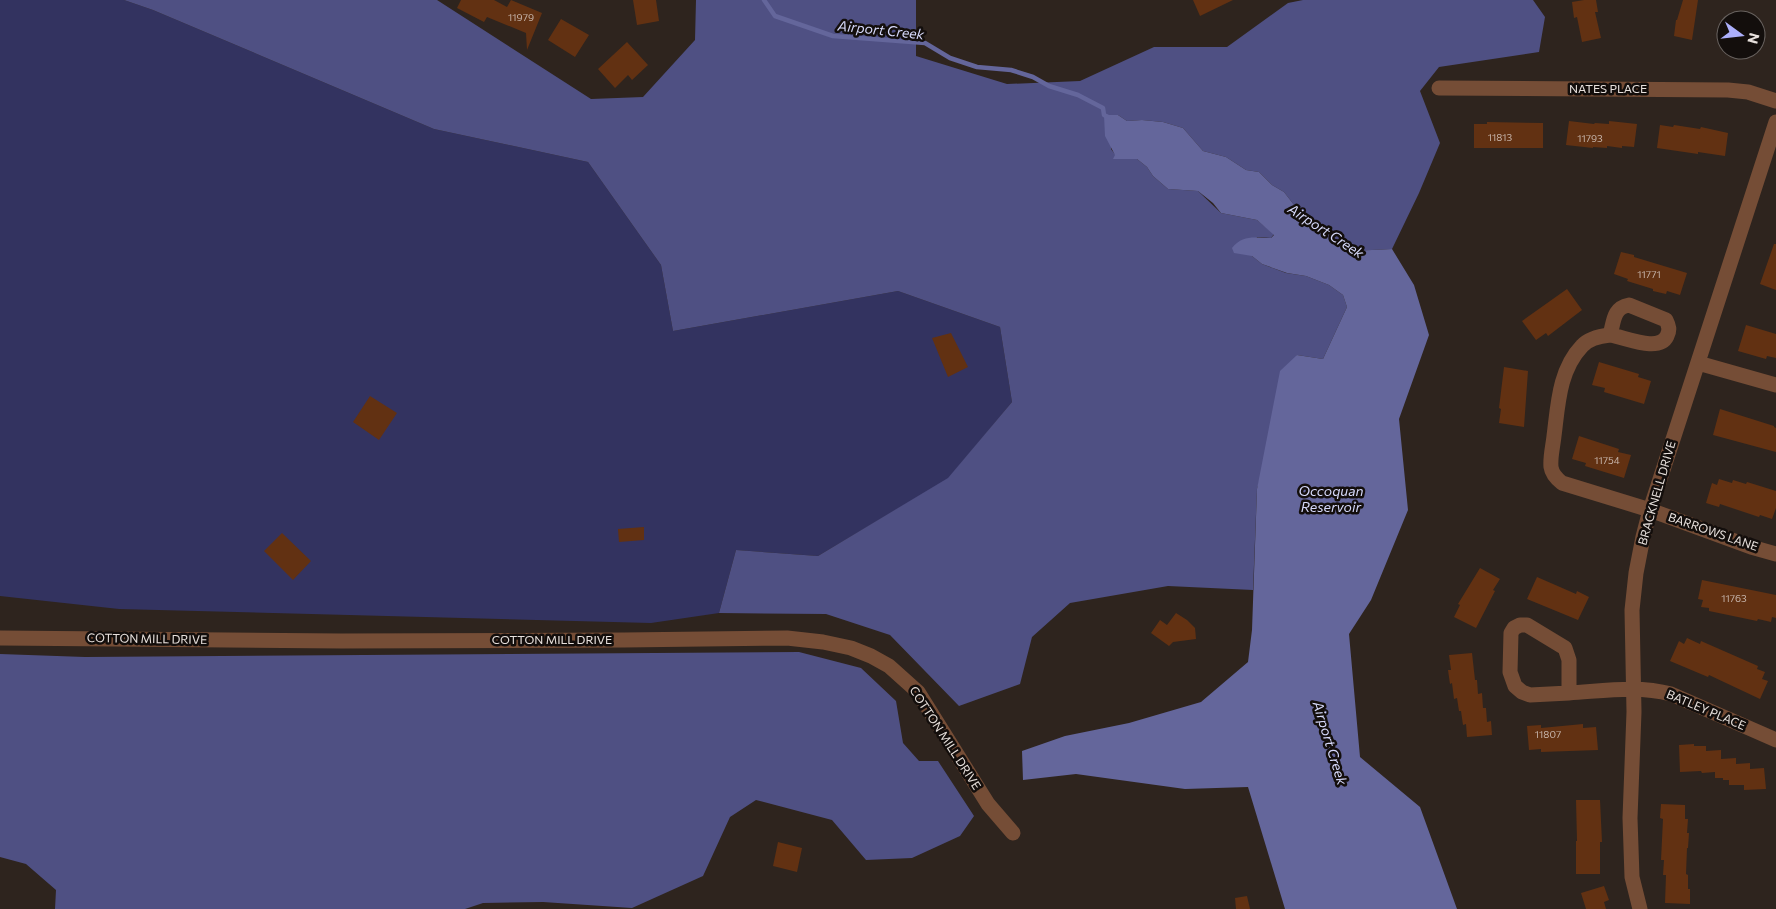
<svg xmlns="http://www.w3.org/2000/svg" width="1776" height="909" font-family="Commissioner,sans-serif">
  <rect width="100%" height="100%" fill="#2e241e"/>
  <path fill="#333360" d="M0 0H124L153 10 434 129 588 162 661 265 673 331 898 291 1000 327 1012 402 948 479 818 556 736 550 719 613 651 623 119 609 0 596Z"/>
  <path fill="#4f5083" d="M124 0H437L591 99 643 97 695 40 696 0H916V56L1007 84 1080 81 1154 47H1227L1288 3 1303 0H1533L1545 17 1539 52 1439 67 1420 91 1440 143 1419 193 1392 249 1352 251 1301 214 1284 192 1272 185 1259 172 1246 170 1226 157 1203 151 1183 128 1163 122 1142 120 1127 121 1118 115 1111 149C1118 160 1125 159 1137 159L1147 167 1153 176 1168 189 1198 191 1221 213 1257 220 1274 234 1271 238 1257 237 1252 256 1262 264 1286 273 1306 276 1329 285 1343 295 1347 307 1323 359 1297 355 1257 489 1253 590 1168 586 1070 603 1032 637 1020 684 959 706 890 635 826 614 719 613 736 550 818 556 948 478 1012 402 1000 327 898 291 673 331 661 265 588 162 434 129 153 10Z
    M799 652 861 668 896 701 903 743 919 761H938L974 816 960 836 912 858 866 860 832 820 756 800 730 817 703 876 632 908 543 902 483 903 465 909H55L56 890 26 864 0 857V654L85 657Z"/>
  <path fill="#64669b" d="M1104 115H1118L1127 121 1142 120 1163 122 1183 128 1203 151 1226 157 1246 170 1259 172 1272 185 1284 192 1301 214 1351 251 1392 249 1414 285 1429 335 1399 419 1408 510 1371 600 1349 634 1360 757 1420 807 1457 909H1285L1248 787 1185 789 1076 774 1023 780 1022 751 1065 736 1129 723 1201 702 1248 662 1252 630 1257 489 1280 371 1297 355 1323 359 1347 307 1343 295 1329 285 1306 276 1287 273 1262 264 1252 256 1234 253 1232 248C1243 234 1255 238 1271 238L1274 235 1257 220 1221 213 1213 203 1198 191 1168 189 1153 176 1147 167 1137 159H1113L1115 155 1105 136Z"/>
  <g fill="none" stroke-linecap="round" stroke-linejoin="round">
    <path stroke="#64669b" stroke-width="4.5" d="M764 0 775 16 833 36 925 43 950 58 977 67 1011 70 1033 77 1049 86 1078 95 1103 108 1104 115 1108 117"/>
  </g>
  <path fill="#623112" d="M461 0H494L507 7 511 0 542 13 527 50 526 33 487 17 484 22 457 8Z
    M633 0H656L659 21 637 25Z
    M1193 0H1233L1200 16Z
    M1584 0H1596L1598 12H1595L1601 38 1582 42 1577 17 1574 18 1572 2Z
    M1683 0H1698L1692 40 1674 36 1676 20H1677Z
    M561 19 589 35 575 57 548 40Z
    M627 42 648 65 632 80 628 75 615 88 598 69Z
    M1569 121 1594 124 1595 123 1609 124V121L1637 124 1634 147 1622 146V148L1607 146V148L1593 147V148L1566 145Z
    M1487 122 1543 123V148H1474V124H1487Z
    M1660 125 1673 127 1674 125 1700 129 1701 127 1728 133 1725 156 1698 152V154L1657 148Z
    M1774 244H1776V290L1760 284Z
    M1621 252 1634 255V257L1687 273 1680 295 1667 291 1666 294 1653 291V289L1627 281 1628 279 1614 274Z
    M1567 289 1582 310 1548 336 1546 333 1536 340 1522 321Z
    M1746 325 1776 334V358L1767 356 1766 359 1738 351Z
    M951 333 968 367 948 377 932 338Z
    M1599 362 1639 374 1638 377 1651 381 1644 404 1604 392 1605 388 1592 385Z
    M1504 367 1528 371 1524 427 1499 423 1501 409 1499 408Z
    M370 396 397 413 379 440 353 422Z
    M1720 409 1774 426V427L1776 428V452L1713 435Z
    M1579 436 1619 449 1618 452 1631 455 1624 478 1585 466 1586 463 1572 459Z
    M1719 479 1732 483 1733 480 1746 484 1747 482 1776 491V508L1772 519 1760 515 1759 517 1720 504 1719 507 1706 503 1712 483 1717 485Z
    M644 527V540L619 542 618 529Z
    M282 533 311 561 293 580 264 551Z
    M1480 568 1500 579 1493 590 1495 591 1476 628 1454 617 1460 605 1458 604Z
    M1537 577 1576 594 1577 591 1589 597 1578 620 1527 599Z
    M1702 580 1776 595V618L1772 617 1771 622 1758 619 1757 621 1709 611V608L1701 607 1703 600 1698 599Z
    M1176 613 1187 620 1195 628 1196 639 1173 642 1169 646 1151 633 1160 620 1167 625Z
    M1687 638 1700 644 1701 641 1758 666 1757 669 1765 672 1762 679 1768 681 1760 699 1709 675 1708 677 1670 661 1679 641 1684 644Z
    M1472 653 1475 680H1477L1478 694 1482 693 1483 708H1486L1487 722 1491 721 1492 735 1467 737 1466 724 1463 725 1461 711H1459L1457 698 1454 699 1452 683 1450 684 1448 670H1451L1449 655Z
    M1583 724V728L1596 727 1598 750 1541 752V749L1529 750 1527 726 1541 725V728Z
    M1694 744V746H1706V751L1721 750V759L1736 758V764L1750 763V769L1764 768 1766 789 1744 790V785H1729V780H1723V778H1715V772L1702 773 1701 771 1680 772 1679 745Z
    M1576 800H1600L1602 842H1600V874H1576V841H1577Z
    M1661 804 1685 805V819H1688L1687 833H1689L1688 848H1687L1686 874 1688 875V889H1690V904L1665 903 1666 875H1663L1664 860H1661L1663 819 1660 818Z
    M778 842 802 848 797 872 773 866Z
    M1604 886 1609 900 1604 902 1606 909H1586L1581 893Z
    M1247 896 1250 909H1236L1235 898Z"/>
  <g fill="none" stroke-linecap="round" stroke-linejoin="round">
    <path stroke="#754d36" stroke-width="15" d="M1439 88 1728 90 1748 92 1776 101
      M1629 305 1666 320C1669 326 1670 330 1667 336 1659 353 1625 337 1610 335 1614 321 1613 308 1629 305Z
      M1610 335C1601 336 1589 338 1582 346 1559 370 1558 405 1554 436 1553 446 1550 457 1551 467 1552 474 1557 479 1562 483L1650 510 1751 547 1776 554
      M1698 363 1776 385
      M1520 625H1527L1565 648 1569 660V693L1530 695 1522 692 1515 686 1510 672 1511 633 1514 628Z
      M0 638 341 641 624 640 787 638 823 642 851 648 871 656 889 666 918 692 988 804 1013 833
      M1569 693C1603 691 1638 685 1671 694L1776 740
      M1640 909 1632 877 1630 818 1634 712 1632 610 1636 573 1643 537 1650 510 1776 122"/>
  </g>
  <g text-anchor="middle" stroke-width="5" stroke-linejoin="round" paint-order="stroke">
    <g font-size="10" fill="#c6b4aa">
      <text x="521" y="21">11979</text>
      <text x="1500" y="141">11813</text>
      <text x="1590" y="142">11793</text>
      <text x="1649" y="278">11771</text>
      <text x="1607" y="464">11754</text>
      <text x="1734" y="602">11763</text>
      <text x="1548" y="738">11807</text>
    </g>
    <g font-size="12" fill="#e7e0dc" stroke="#130e0c">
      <text x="1608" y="93">NATES PLACE</text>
      <text transform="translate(1657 493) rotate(-74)" y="4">BRACKNELL DRIVE</text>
      <text transform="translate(1713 532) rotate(19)" y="4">BARROWS LANE</text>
      <text transform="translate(147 639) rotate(1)" y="4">COTTON MILL DRIVE</text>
      <text x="552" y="644">COTTON MILL DRIVE</text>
      <text transform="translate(1706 710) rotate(23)" y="4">BATLEY PLACE</text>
      <text transform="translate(945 738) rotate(57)" y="4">COTTON MILL DRIVE</text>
    </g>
    <g font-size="14" font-style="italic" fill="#d6d9fa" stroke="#130e0c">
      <text transform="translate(881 30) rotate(6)" y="5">Airport Creek</text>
      <text transform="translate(1326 231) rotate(33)" y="5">Airport Creek</text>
      <text x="1331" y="496">Occoquan<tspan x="1331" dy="16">Reservoir</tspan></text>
      <text transform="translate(1330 743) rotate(73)" y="5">Airport Creek</text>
    </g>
  </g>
  <g transform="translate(1741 35) rotate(105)"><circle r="24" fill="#130e0c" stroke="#68625f"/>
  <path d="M0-4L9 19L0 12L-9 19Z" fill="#acaffb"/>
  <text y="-8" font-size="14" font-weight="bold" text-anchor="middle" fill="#e7e0dc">N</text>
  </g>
</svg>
